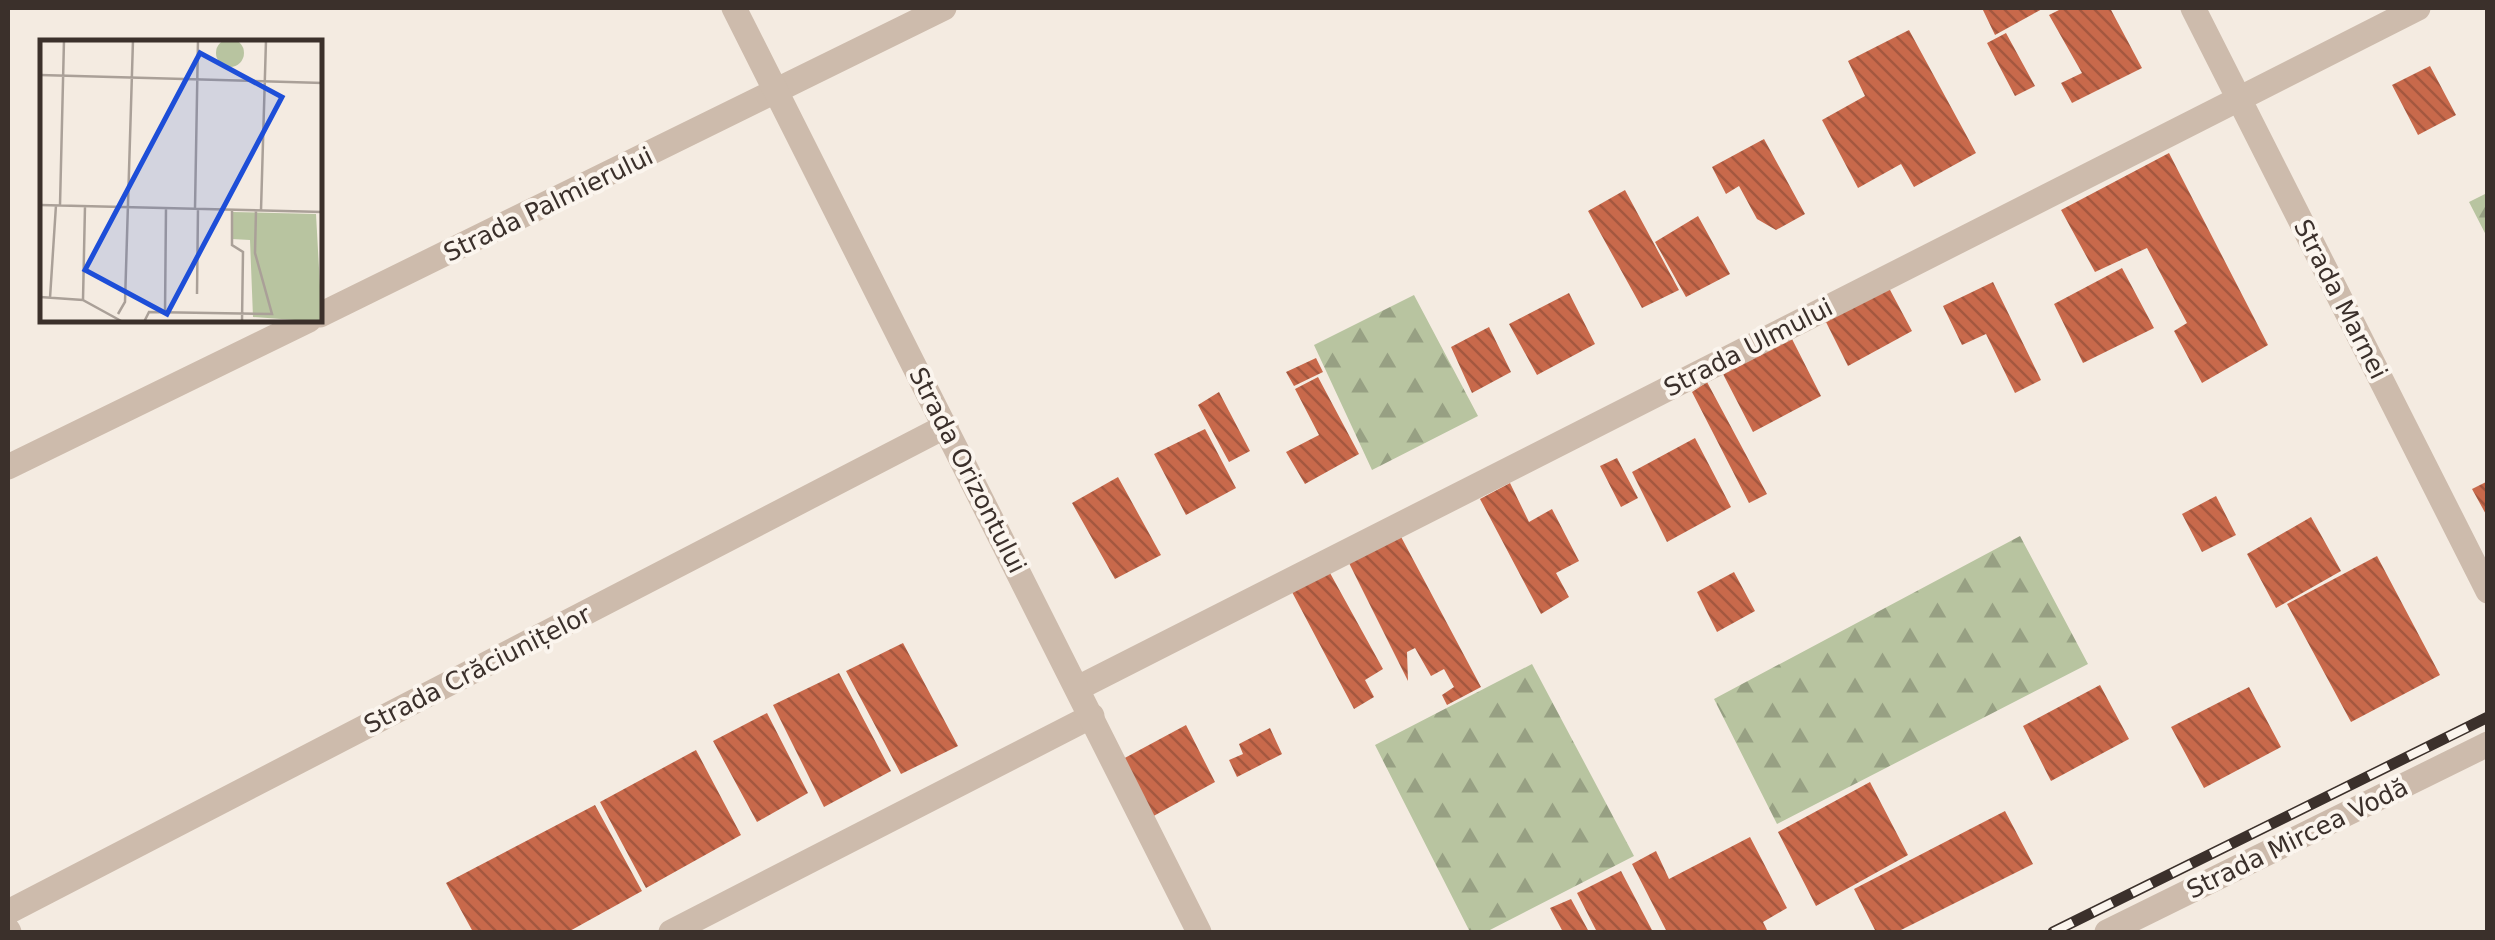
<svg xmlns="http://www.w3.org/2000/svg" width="2495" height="940" font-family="'DejaVu Sans',sans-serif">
  <defs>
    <pattern id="forest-firs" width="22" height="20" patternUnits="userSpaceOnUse" patternTransform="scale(2.5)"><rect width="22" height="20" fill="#b8c4a0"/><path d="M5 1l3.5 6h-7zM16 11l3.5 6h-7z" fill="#97a083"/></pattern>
    <pattern id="building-back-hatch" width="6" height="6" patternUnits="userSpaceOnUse" patternTransform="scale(2.5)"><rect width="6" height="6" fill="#c8694b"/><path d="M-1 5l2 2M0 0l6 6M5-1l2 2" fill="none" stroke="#a4573f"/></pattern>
  </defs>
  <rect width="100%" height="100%" fill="#f4ebe1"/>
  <path fill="url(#forest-firs)" d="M2487 193V237L2469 202Z
    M1414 295 1478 416 1372 470 1314 345Z
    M2020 536 2088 664 1777 824 1714 699Z
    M1532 664 1634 856 1486 932H1470L1375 745Z"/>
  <path fill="url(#building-back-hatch)" d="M1982 8H2044L1995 35Z
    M2063 8H2110L2142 68 2072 103 2061 83 2082 73 2049 15Z
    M1909 30 1976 153 1914 187 1901 164 1858 188 1822 120 1865 96 1848 61Z
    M2006 33 2035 86 2015 96 1987 43Z
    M2430 66 2456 115 2418 135 2392 85Z
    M1764 139 1805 214 1776 230 1757 219 1739 186 1726 194 1712 167Z
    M2169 153 2268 345 2202 383 2174 331 2187 323 2147 248 2095 272 2061 210Z
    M1625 190 1679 290 1642 308 1588 211Z
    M1698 216 1730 274 1686 297 1655 242Z
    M2122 268 2154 328 2083 363 2054 304Z
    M1993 282 2041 380 2015 393 1986 334 1962 345 1943 306Z
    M1889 288 1912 331 1848 366 1826 322Z
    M1569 293 1595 344 1537 375 1509 324Z
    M1489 327 1511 372 1472 393 1451 347Z
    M1792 339 1821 396 1753 432 1723 374Z
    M1316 358 1323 372 1294 386 1286 372Z
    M1318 377 1359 454 1305 484 1286 452 1319 435 1295 389Z
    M1707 382 1767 494 1749 503 1692 392Z
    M1219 392 1250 451 1229 462 1198 405Z
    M1205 429 1236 488 1186 515 1154 454Z
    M1695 438 1731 507 1667 542 1632 472Z
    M1617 458 1638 498 1621 507 1600 466Z
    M1118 477 1161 555 1115 579 1072 503Z
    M2488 481V518L2472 489Z
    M1510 483 1529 522 1552 509 1579 561 1556 573 1569 597 1541 614 1480 499Z
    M2216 496 2236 535 2202 552 2182 514Z
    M2311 517 2341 571 2276 608 2247 554Z
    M1399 533 1481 687 1447 705 1442 695 1454 687 1444 669 1431 676 1415 648 1407 652 1408 681 1348 561Z
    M2377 556 2440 675 2351 722 2287 604Z
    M1734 572 1755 611 1717 632 1697 592Z
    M1330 573 1383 669 1365 680 1374 697 1354 709 1292 592Z
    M903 643 958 746 901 774 846 671Z
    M839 673 891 771 824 807 773 705Z
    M2100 685 2129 739 2051 781 2023 726Z
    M2249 687 2281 747 2204 788 2171 727Z
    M767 713 808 793 757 822 713 741Z
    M1186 725 1215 782 1150 818 1121 760Z
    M1270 728 1282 754 1237 777 1229 760 1243 754 1239 744Z
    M696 750 741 835 646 888 600 802Z
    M1870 782 1908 855 1816 906 1778 832Z
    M595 805 642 891 568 932H473L446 883Z
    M2005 811 2033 864 1897 932H1876L1854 889Z
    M1750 837 1787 908 1763 922 1768 932H1667L1632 864 1656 851 1669 879Z
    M1621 871 1653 932H1597L1577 893Z
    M1571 899 1589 932H1563L1550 908Z"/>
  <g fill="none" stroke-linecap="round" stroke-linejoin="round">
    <path stroke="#cdbbac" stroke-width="25" d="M2193 8 2488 591
      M320 315 944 8
      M8 467 309 320
      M1078 688 2418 8
      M8 912 946 426
      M8 930 9 932
      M671 932 1092 716
      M2107 932 2488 744"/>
    <path stroke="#cdbbac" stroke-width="25" d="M734 8 1199 932"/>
    <defs>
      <path id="rail" d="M2053 932 2488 717"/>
    </defs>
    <use href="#rail" stroke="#3b302b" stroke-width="11"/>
    <use href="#rail" stroke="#fbf5ee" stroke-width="8" stroke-dasharray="22" stroke-linecap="butt"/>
  </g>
  <g text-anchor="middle" stroke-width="8" stroke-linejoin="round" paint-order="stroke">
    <g font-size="25" fill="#3b302b" stroke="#fbf5ee">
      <text transform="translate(548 204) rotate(-26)" y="9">Strada Palmierului</text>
      <text transform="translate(2341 299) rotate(63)" y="9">Strada Marnei</text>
      <text transform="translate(1748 347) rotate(-27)" y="9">Strada Ulmului</text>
      <text transform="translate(968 470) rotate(63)" y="9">Strada Orizontului</text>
      <text transform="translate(477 669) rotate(-27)" y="9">Strada Crăciunițelor</text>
      <text transform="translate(2297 838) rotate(-26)" y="9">Strada Mircea Vodă</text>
    </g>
  </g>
  <g transform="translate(40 40)">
    <rect width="282" height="282" fill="#f4ebe1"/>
    <path d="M192 172 276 174 282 282 213 277 210 200 192 199Z" fill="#b8c4a0"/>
    <path d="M176 13a14 14 0 1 1 28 0a14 14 0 1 1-28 0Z" fill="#b8c4a0"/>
    <path fill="none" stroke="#aaa098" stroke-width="2.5" d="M0 35 283 43M0 165 283 172M20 165 24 0M45 166 43 260 83 282M155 168 158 0M192 169V205L203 212 202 282M221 170 226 0M157 254 158 168M0 257 43 260M10 258 16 165M125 273 126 168M78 274 85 262 93 0M104 282 109 272 232 274 215 213 216 170"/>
    <path fill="#1d4ed8" fill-opacity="0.15" stroke="#1d4ed8" stroke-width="5" d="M160 13 242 57 127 274 45 230Z"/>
    <rect width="282" height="282" fill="none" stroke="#3b302b" stroke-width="5"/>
  </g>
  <rect width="2495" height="940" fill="none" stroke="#3b302b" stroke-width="20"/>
</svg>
